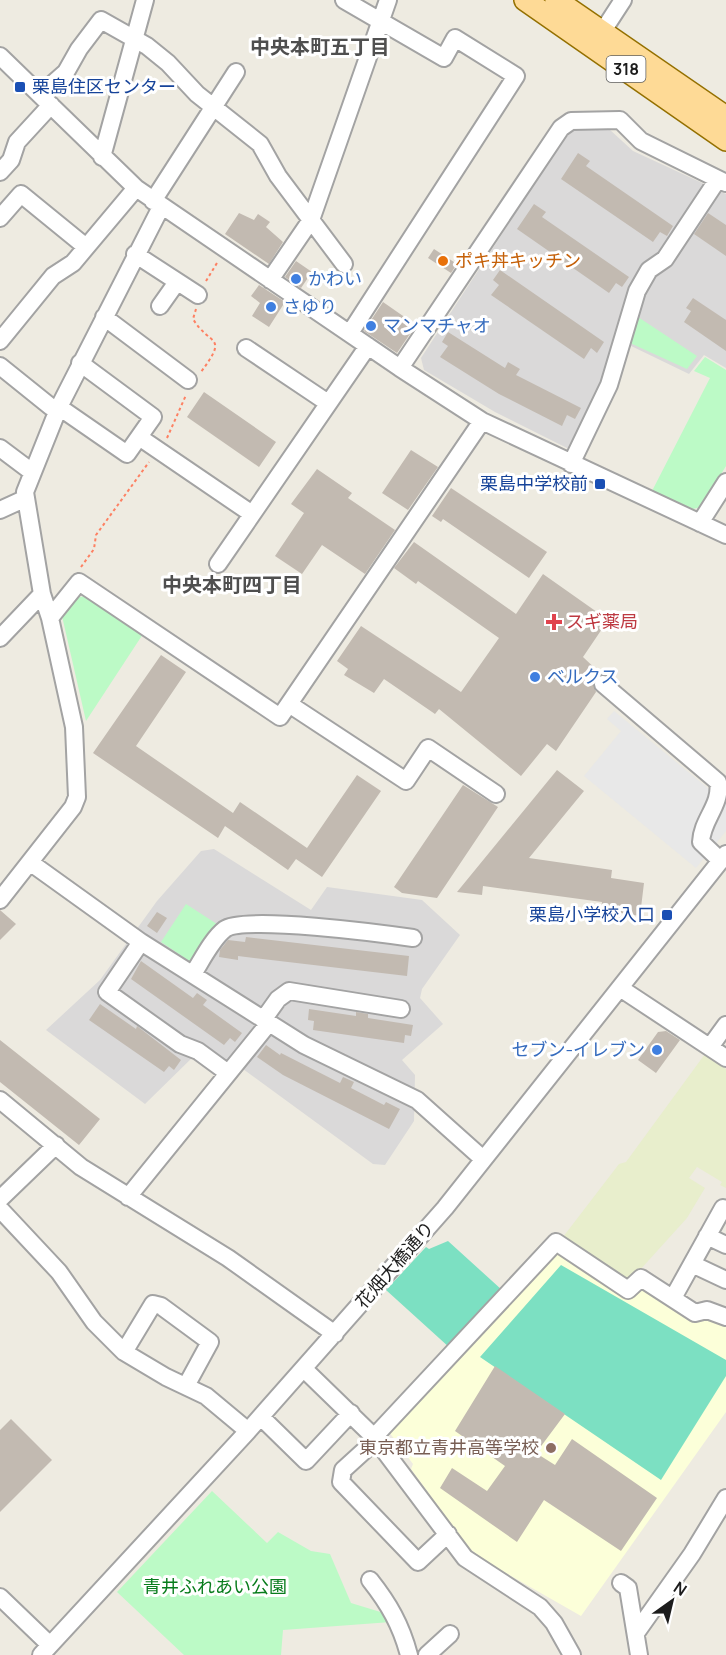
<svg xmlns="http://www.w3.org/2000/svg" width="726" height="1655" font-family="Manrope,'Noto Sans JP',sans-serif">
  <rect width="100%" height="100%" fill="#eeebe1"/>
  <path fill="#dad9d9" d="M575 129H609L633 151 726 194V368L704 355 689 374 627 344 581 455 495 412 424 370 421 358 568 133Z
    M214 849 311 910 327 887 422 900 460 935 422 989 420 998 443 1024 402 1060 415 1075 414 1121 385 1165 373 1164 232 1061 222 1073 196 1054 145 1104 46 1030 100 980 157 901 201 851Z"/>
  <path fill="#fcffd9" d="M557 1248 726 1324V1412L581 1616 485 1561 468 1547 411 1469 413 1464 389 1432Z"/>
  <path fill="#e8eecc" d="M705 1054 726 1069V1188L720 1185 722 1182 697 1167 689 1178 705 1188 687 1218 629 1282 563 1237 619 1164 626 1162Z"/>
  <path fill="#bcfac6" d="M638 317 697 356 687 369 630 343Z
    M705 357 726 370V466L701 507 693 509 652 491 710 378 694 371Z
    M87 596 143 634 86 721 62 616 79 597Z
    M186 904 220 926 194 964 161 942Z
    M212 1491 267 1543 278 1532 311 1551 330 1554 351 1603 387 1614 391 1622 283 1630 281 1655H184L117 1592Z"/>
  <path fill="#7ce0c2" d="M448 1241 502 1290 450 1348 386 1290 426 1247 429 1249Z
    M561 1265 726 1360V1376L661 1480 480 1357Z"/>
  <path fill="#e8e8e8" d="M614 711 726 803V831L696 868 584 776 621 731 607 719Z"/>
  <path fill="#c2bab1" d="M578 153 590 161 586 166 673 226 667 236 660 232 653 242 561 179Z
    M534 204 546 212 542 217 629 277 622 287 616 283 609 293 517 229Z
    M239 213 254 220 258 214 270 222 266 227 283 242 269 264 225 234Z
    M708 213 726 225V256L694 234Z
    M434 249 457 264 451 273 428 258Z
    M296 261 312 272 301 288 285 277Z
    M500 270 604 342 597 353 591 348 584 359 491 295 499 285 493 280Z
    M259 285 285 302 269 327 252 316 260 303 251 296Z
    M693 298 726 320V351L684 322 691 311 686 308Z
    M383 302 416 325 397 353 364 331Z
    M448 332 505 368 508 362 520 369 516 375 581 408 575 419 567 415 562 426 499 394 440 357 448 346 442 342Z
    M204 392 276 442 259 467 187 417Z
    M411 450 438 467 408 510 382 493Z
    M317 469 352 493 348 498 395 530 365 574 322 545 302 574 275 556 304 513 291 504Z
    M451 488 547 552 529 578 443 519 441 522 432 516Z
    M414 542 516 614 543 574 604 617 600 623 604 626 583 657 601 674 593 682 596 692 556 751 547 744 521 776 439 709 435 714 384 679 374 693 344 675 348 669 337 661 361 626 461 692 499 638 418 581 416 584 394 568Z
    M161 655 186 672 136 746 233 813 240 802 307 848 357 775 381 791 322 877 296 859 288 870 225 826 218 838 93 753Z
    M557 770 584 791 529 858 612 870 611 878 644 883 640 916 601 910 602 902 483 886 482 895 457 892Z
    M463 785 498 807 437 898 402 893 394 887Z
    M0 910 16 924 0 940Z
    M157 912 167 918 157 933 147 926Z
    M246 937 409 956 407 976 238 956V960L219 957 220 950 228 940 245 942Z
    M141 961 193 998 197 993 207 1000 203 1005 242 1033 235 1042 230 1038 224 1045 131 979Z
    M100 1004 136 1029 137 1026 181 1060 174 1070 169 1066 164 1072 89 1020Z
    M309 1009 356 1016V1012L368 1014V1018L413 1025 411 1036 405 1035 404 1043 313 1030 314 1021 308 1020Z
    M666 1031 680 1040 656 1073 638 1060 658 1032Z
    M0 1040 100 1119 79 1145 0 1082Z
    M266 1045 280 1055 281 1053 340 1083 343 1077 354 1082 351 1088 384 1105 386 1102 400 1109 389 1129 283 1075 257 1057Z
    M495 1366 565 1414 536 1453 555 1465 572 1439 657 1498 621 1551 544 1500 517 1542 440 1488 452 1468 487 1491 505 1466 455 1431Z
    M11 1419 52 1460 0 1512V1430Z"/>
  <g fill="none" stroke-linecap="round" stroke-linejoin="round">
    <defs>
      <path id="minor" d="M344 0 444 58 455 38 516 76 350 333
        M597 40 623 0
        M0 56 136 188 400 368 482 421 726 535
        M40 95 66 72 79 49 101 20 147 46 168 63 197 94 260 144 278 176 344 264
        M102 157 145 0
        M0 172 11 160 17 142 51 105
        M153 201 236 72
        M0 218 21 194 86 247
        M135 254 198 295
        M270 280 311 220 388 0
        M160 306 177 282
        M104 317 188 380
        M0 341 53 276 73 263 136 188
        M246 348 328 403
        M0 366 51 407H59L127 454 153 417 80 363
        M400 368 561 128 571 121 620 120 641 141 726 183
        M139 437 252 514
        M0 448 32 472
        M571 464 609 385 637 291 649 270 665 259 718 179
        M0 510 24 499
        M700 523 726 482
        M218 564 368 346
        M50 618 79 582 280 717 482 421
        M0 638 42 594
        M603 684 718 782C722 805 702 819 701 842L721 861
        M289 704 406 781 428 748 496 794
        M31 863 141 942 304 1045 417 1100 483 1159
        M0 900 73 807 77 797 74 727 50 618 42 594 25 492 59 407 161 207
        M141 942 107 992 180 1044 198 1051 228 1073
        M193 974C202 960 212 939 225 929 243 915 385 934 413 938
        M620 988 726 1058
        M263 1020 278 999 289 991 401 1009
        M710 1047 726 1025
        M0 1100 81 1167 228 1258 335 1334
        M128 1197 269 1023
        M0 1199 56 1145
        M0 1209 59 1272 94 1322 124 1352 166 1377 206 1396 248 1431
        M707 1236 726 1245
        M692 1264 726 1280
        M673 1298 723 1208 726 1209
        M124 1352 153 1304 161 1306 210 1342 186 1386
        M304 1369 374 1437 465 1558 540 1607 554 1623 572 1655
        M261 1417 306 1461 351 1413
        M374 1437 556 1242 628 1290 641 1278 695 1313 707 1310 726 1317
        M376 1440 343 1470 341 1482 418 1562 448 1534
        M370 1580C389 1604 401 1625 409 1655
        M621 1583 628 1588 639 1655
        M0 1597 50 1645
        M636 1633 692 1554 726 1498
        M41 1655 248 1431 445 1208 726 854
        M427 1655 450 1634"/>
      <path id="major" d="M525 0 726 140
        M556 0 726 117"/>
    </defs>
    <use href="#minor" stroke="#a3a3a3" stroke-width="20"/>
    <use href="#major" stroke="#947000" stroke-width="24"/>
    <path stroke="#fd8163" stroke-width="2" stroke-dasharray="3 3" stroke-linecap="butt" d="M206 281 217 263
      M196 309 193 319C210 347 229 334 201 372
      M167 438 186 395
      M81 567 94 549 96 535 149 462"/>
    <use href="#minor" stroke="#fff" stroke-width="16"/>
    <use href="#major" stroke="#feda96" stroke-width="21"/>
  </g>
  <g fill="#1a4fb4" stroke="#fff" stroke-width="2">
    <rect x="14" y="81" width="12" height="12" rx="3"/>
    <rect x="594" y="478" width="12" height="12" rx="3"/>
    <rect x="661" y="909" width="12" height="12" rx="3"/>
  </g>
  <circle fill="#e8710a" stroke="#fff" stroke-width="2" cx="443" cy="261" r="6"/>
  <g fill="#3f7fe0" stroke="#fff" stroke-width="2">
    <circle cx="296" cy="279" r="6"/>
    <circle cx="271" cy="307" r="6"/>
    <circle cx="371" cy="326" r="6"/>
    <circle cx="535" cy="677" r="6"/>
    <circle cx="657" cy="1050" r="6"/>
  </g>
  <path fill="#e0444e" stroke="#fff" stroke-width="2" d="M551 613h6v6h6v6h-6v6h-6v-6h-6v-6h6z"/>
  <circle fill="#8d6e63" stroke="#fff" stroke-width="2" cx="551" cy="1448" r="6"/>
  <g text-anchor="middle" stroke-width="6" stroke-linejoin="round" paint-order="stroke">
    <rect fill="#fff" stroke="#606060" stroke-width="1.5" x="606.5" y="56" width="39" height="26" rx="4.5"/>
    <g font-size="16" font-weight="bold" fill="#1c1c1c">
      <text x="626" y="75">318</text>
    </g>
    <g font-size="18" fill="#164399" stroke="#fff" text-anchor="end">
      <text x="32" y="93" text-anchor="start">栗島住区センター</text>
      <text x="588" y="490">栗島中学校前</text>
      <text x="655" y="921">栗島小学校入口</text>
    </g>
    <g font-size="18" fill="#c56008" stroke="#fff" text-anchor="start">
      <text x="455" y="267">ポキ丼キッチン</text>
    </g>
    <g font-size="18" fill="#366cbe" stroke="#fff" text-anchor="start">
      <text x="308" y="285">かわい</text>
      <text x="283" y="313">さゆり</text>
      <text x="383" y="332">マンマチャオ</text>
      <text x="547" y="683">ベルクス</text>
      <text x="645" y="1056" text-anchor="end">セブン-イレブン</text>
    </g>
    <g font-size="18" fill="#be3a42" stroke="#fff" text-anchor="start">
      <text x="566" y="628">スギ薬局</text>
    </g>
    <g font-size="18" fill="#1c1c1c" stroke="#fff">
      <text transform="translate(395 1265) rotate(-49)" y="6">花畑大橋通り</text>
    </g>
    <g font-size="18" fill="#785e54" stroke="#fff" text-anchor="end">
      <text x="539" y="1454">東京都立青井高等学校</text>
    </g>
    <g font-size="18" fill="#087c1c" stroke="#fff">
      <text x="215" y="1593">青井ふれあい公園</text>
    </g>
    <g font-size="20" font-weight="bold" fill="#4f4f4f" stroke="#fff">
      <text x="320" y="54">中央本町五丁目</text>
      <text x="232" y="592">中央本町四丁目</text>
    </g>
  </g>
  <g transform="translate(672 1601) rotate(34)" stroke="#ffffff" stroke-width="4.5" paint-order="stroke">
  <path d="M0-4.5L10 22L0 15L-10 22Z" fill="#1c1c1c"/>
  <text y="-9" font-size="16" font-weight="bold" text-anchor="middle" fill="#1c1c1c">N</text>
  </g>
</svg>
